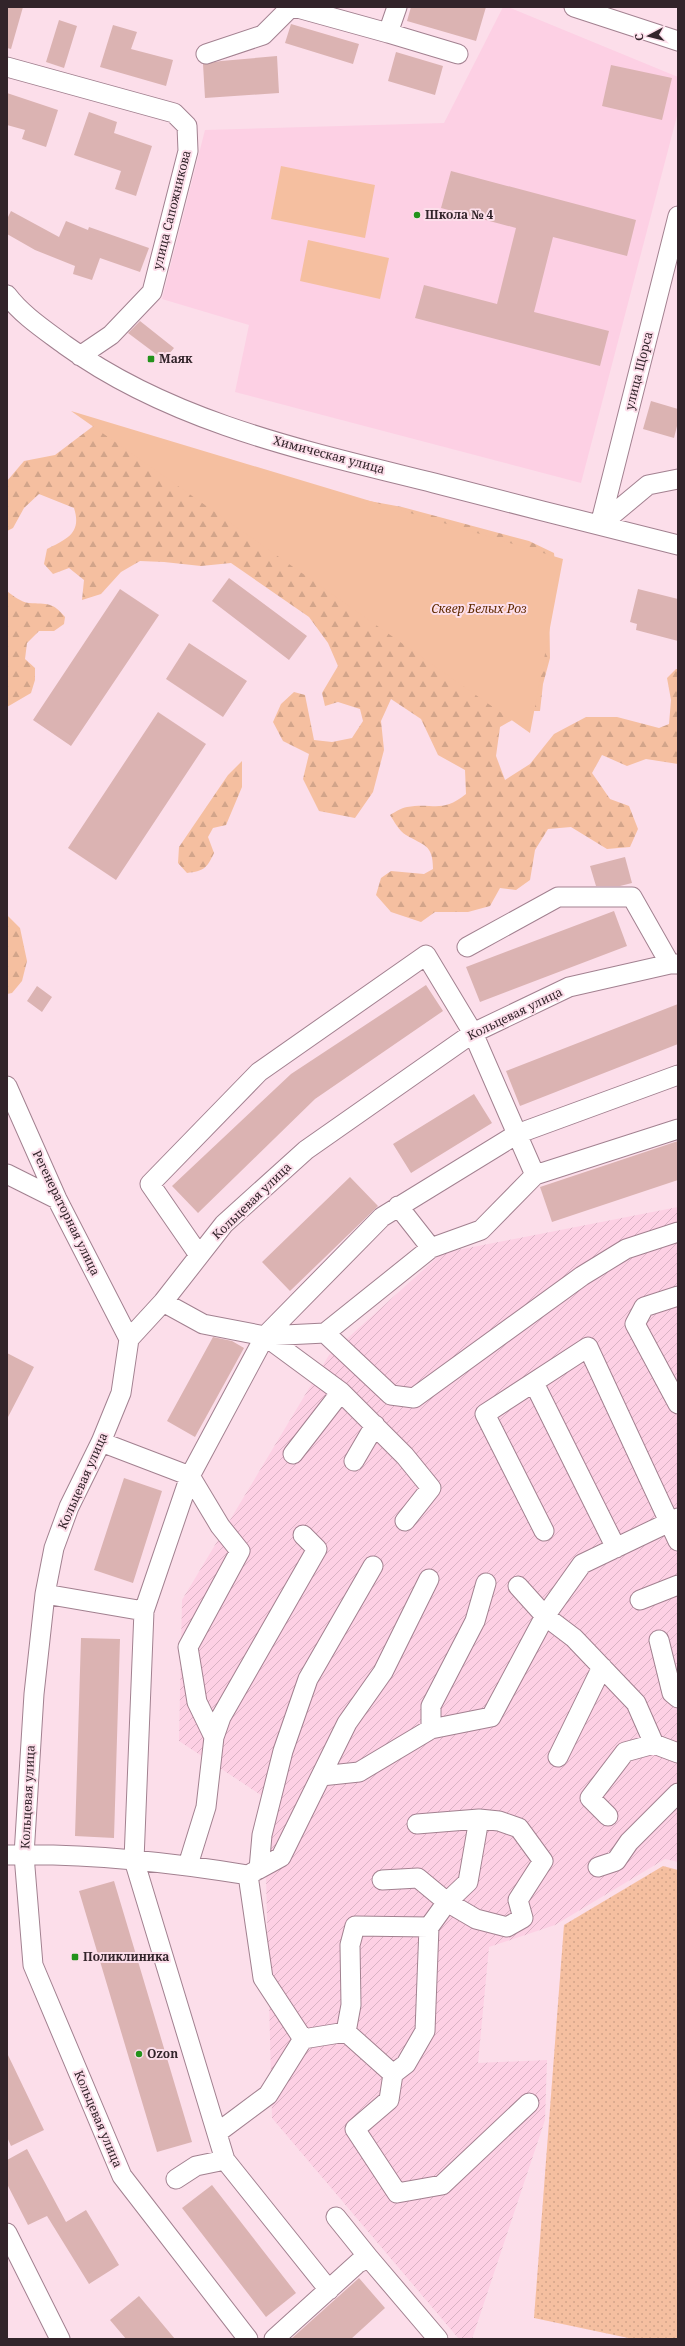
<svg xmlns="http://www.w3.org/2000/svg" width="685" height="2346" font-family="'Noto Serif',serif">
  <defs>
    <pattern id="industrial-furrows" width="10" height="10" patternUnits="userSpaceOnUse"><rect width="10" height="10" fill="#fdd0e4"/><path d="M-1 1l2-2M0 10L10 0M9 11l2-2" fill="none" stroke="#d9b2c4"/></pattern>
    <pattern id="grass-dots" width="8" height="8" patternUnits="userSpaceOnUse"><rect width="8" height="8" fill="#f5bfa0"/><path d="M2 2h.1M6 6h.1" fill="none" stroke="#d2a48a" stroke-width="1.8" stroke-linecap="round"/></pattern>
    <pattern id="forest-firs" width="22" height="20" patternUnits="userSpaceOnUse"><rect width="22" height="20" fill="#f5bfa0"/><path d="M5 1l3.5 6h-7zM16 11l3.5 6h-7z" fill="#d2a48a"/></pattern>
  </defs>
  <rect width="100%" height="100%" fill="#fcdeea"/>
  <path fill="#fdd0e4" d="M503 7H508L678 77V112L581 483 235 392 249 325 162 299 205 130 444 123Z"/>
  <path fill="url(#industrial-furrows)" d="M678 1207V1862L665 1859 555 1925 489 1947 478 2063 547 2060 545 2120 472 2339H459L272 2118 264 1797 179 1741 182 1600 329 1355 442 1253Z"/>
  <path fill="url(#grass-dots)" d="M663 1866 678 1870V2339H633L534 2318 564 1925Z"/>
  <path fill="url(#forest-firs)" d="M100 421 353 498 402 507 529 541 554 553 556 574 549 597 550 658 543 684 540 711H528L500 727 496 756 505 780 530 764 554 734 586 717H617L659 728 669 724 671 700 667 678 676 669H678V764L646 759 627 766 602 755 592 773 610 799 629 806 638 829 630 847 607 849 571 827 548 829 535 850 530 880 516 890 500 888 490 906 468 912H435L421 922 391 912 376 895 381 878 391 871 424 874 433 869C433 844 424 846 406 835 399 831 394 821 390 815 395 812 401 808 407 807 433 802 441 814 466 794L465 770 438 755 421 719 391 699 381 721 384 750 373 792 355 818 319 811 303 779 309 754 283 741 273 722 281 704 294 692 305 695 314 740 332 742 352 738 363 721 360 709 338 702 325 706 322 693 338 666 328 643 309 617 231 563 201 566 164 562 140 561 121 572 101 594 82 600 84 580 69 568 53 574 44 564 47 549C67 539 82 533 74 508L39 494 24 508 13 528 7 531V481L24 461 55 455Z
    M7 591C13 596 21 602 29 603 47 604 53 602 65 617L64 624 54 631H39L27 643 25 659 35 668V680L31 693 7 707Z
    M242 761V787L226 825 213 828 208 837 214 853C207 868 204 871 187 873L178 863 179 847 228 775Z
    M7 915 20 928 27 961 22 981 12 993 7 994Z"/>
  <path fill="#f5bfa0" d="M281 166 375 185 365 238 271 219Z
    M308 240 389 258 380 299 300 281Z
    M71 411 563 559 530 733Z"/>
  <path fill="#dbb3b2" d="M7 7H23L11 49 7 48Z
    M411 7H486L476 41 407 21Z
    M59 20 77 26 64 68 46 62Z
    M291 24 359 44 353 64 285 43Z
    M113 25 137 32 131 49 173 60 166 86 100 67Z
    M396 52 443 66 435 95 388 81Z
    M277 56 279 93 205 98 203 64 221 61Z
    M611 65 672 78 662 120 602 106Z
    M7 93 58 110 46 147 22 139 25 130 7 125Z
    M89 112 117 122 114 133 152 146 136 196 115 189 121 171 74 155Z
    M451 171 636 220 627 256 553 237 534 312 609 331 600 366 415 318 424 285 497 304 516 228 441 208Z
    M11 211 59 237 66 221 88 230 89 227 149 248 140 272 100 258 92 280 73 274 75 266 35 250 7 234V219Z
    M140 321 174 348 164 360 128 333Z
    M651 401 678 409V422L674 438 643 429Z
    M229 578 307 636 289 660 212 601Z
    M120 589 159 615 71 746 33 720Z
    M638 589 678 599V641L636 630 637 624 630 622Z
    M189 643 247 681 223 717 166 679Z
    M158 712 206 744 116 880 68 848Z
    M625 857 632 883 620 886H596L590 866Z
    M614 911 627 946 480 1002 466 967Z
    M426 985 443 1011 315 1099 198 1213 172 1186 291 1074Z
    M37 986 52 997 42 1012 27 1001Z
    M678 1004V1044L520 1106 506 1071Z
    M474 1094 492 1123 411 1173 393 1144Z
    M678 1141V1180L552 1222 540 1187Z
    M350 1177 378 1206 290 1291 262 1262Z
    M213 1337 232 1341 244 1348 195 1437 167 1421Z
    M7 1353 34 1367 7 1419Z
    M124 1478 162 1491 133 1583 94 1570Z
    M81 1638 120 1639 114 1838 75 1836Z
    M114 1881 192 2142 157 2152 79 1891Z
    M7 2053 44 2130 11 2146 7 2137Z
    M27 2149 66 2222 86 2210 119 2265 89 2284 47 2216 28 2225 7 2184V2160Z
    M212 2185 296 2293 266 2317 182 2208Z
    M359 2278 385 2308 351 2339H291Z
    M139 2296 175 2339H126L110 2320Z"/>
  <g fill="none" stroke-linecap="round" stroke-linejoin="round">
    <defs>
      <path id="minor" d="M294 7 388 33 397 7
        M574 7 678 41
        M388 33 458 54
        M206 54 263 35 291 7
        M7 67 174 113 187 126 188 151 152 292 111 335 80 356
        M7 295C22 315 45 330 65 345 173 423 306 451 434 483 515 504 597 525 678 545
        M600 525 678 216
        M600 525 648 485 678 479
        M467 947 558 897H632L670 964
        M7 1086 57 1199 129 1339
        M7 1174 57 1199
        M398 1206 431 1248
        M199 1255 150 1184 259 1072 426 955 473 1033 517 1134 678 1075
        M678 1296 644 1307 635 1324 678 1404
        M163 1302 203 1324 265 1336 325 1333 431 1248 481 1230 535 1175 678 1129
        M325 1333 391 1395 414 1398 582 1276 626 1249 678 1232
        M265 1336 341 1392 405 1456 431 1488 405 1521
        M534 1383 616 1548
        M101 1442 190 1476 220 1526 240 1551 188 1647 197 1702 214 1737
        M293 1454 341 1392
        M354 1461 375 1425
        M544 1531 485 1414 588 1347 678 1541
        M518 1586 545 1616 574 1638 636 1703 654 1744 678 1753
        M45 1594 144 1611
        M640 1600 678 1585
        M659 1640 672 1693 678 1698
        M431 1729V1706L475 1621 486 1583
        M558 1757 602 1667
        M321 1776 359 1772 431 1729 491 1717 545 1616 582 1564 678 1518
        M608 1816 590 1798 625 1752 654 1744
        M417 1824 479 1819 468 1882 447 1902 429 1927
        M7 1855C87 1853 169 1862 248 1875L263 1978 303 2039 268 2095 217 2133
        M188 1865 206 1807 214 1737 221 1717 317 1549 303 1535
        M598 1867 616 1861 629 1842 678 1793
        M259 1869 262 1835 283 1751 308 1679 373 1566
        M248 1875 281 1857 347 1723 383 1672 429 1579
        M382 1880 418 1878 447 1902 476 1919 507 1927 523 1918 518 1900 543 1861 519 1828 499 1821 479 1819
        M346 2032 393 2074 389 2100 355 2129 397 2193 442 2185 529 2103
        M303 2039 346 2032 351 2005 350 1945 355 1926 429 1927 425 2031 406 2064 393 2074
        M176 2179 196 2166 225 2160
        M336 2217 369 2258
        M7 2233 60 2339
        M329 2290 225 2160 134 1860 144 1611 190 1476 265 1336 382 1217 517 1134 535 1175
        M248 2339 122 2176 33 1965 24 1855 34 1694 45 1594 54 1548 69 1507 101 1442 121 1393 129 1339 163 1302 224 1224 306 1150 473 1033 569 987 670 964H678
        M274 2339 358 2263 369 2258 438 2339"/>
    </defs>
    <use href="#minor" stroke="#a28190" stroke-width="21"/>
    <use href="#minor" stroke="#fff" stroke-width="19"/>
  </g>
  <g fill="#23921b" stroke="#fcdeea" stroke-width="1.5">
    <circle cx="417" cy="215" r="4"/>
    <rect x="147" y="355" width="8" height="8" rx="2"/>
    <rect x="71" y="1953" width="8" height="8" rx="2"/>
    <circle cx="139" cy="2054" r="4"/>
  </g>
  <g text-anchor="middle" stroke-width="4" stroke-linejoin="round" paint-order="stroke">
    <g font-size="12" fill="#32242a" stroke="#fcdeea">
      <text transform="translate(172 210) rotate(-76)" y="4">улица Сапожникова</text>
      <text transform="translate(639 371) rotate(-76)" y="4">улица Щорса</text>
      <text transform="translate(329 455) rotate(15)" y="4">Химическая улица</text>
      <text transform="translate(515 1014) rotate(-26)" y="4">Кольцевая улица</text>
      <text transform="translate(252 1201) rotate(-44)" y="4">Кольцевая улица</text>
      <text transform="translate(66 1213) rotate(64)" y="4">Регенераторная улица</text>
      <text transform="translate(83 1481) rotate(-66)" y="4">Кольцевая улица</text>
      <text transform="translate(28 1797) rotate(-87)" y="4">Кольцевая улица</text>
      <text transform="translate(98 2119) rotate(67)" y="4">Кольцевая улица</text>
    </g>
    <g font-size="12" font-weight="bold" fill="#32242a" stroke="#fcdeea" text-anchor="start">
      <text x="425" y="219">Школа № 4</text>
      <text x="159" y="363">Маяк</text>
      <text x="83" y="1961">Поликлиника</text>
      <text x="147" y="2058">Ozon</text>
    </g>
    <g font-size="12" font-style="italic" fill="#5f2a01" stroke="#fcdeea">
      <text x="479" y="613">Сквер Белых Роз</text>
    </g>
  </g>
  <rect width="685" height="2346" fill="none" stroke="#32242a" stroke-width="16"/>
  <g transform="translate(649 36) rotate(263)" stroke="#fcdeea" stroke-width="3" paint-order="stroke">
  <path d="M0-3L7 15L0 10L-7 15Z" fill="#32242a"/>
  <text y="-6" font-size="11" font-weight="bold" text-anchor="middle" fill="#32242a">С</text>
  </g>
</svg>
